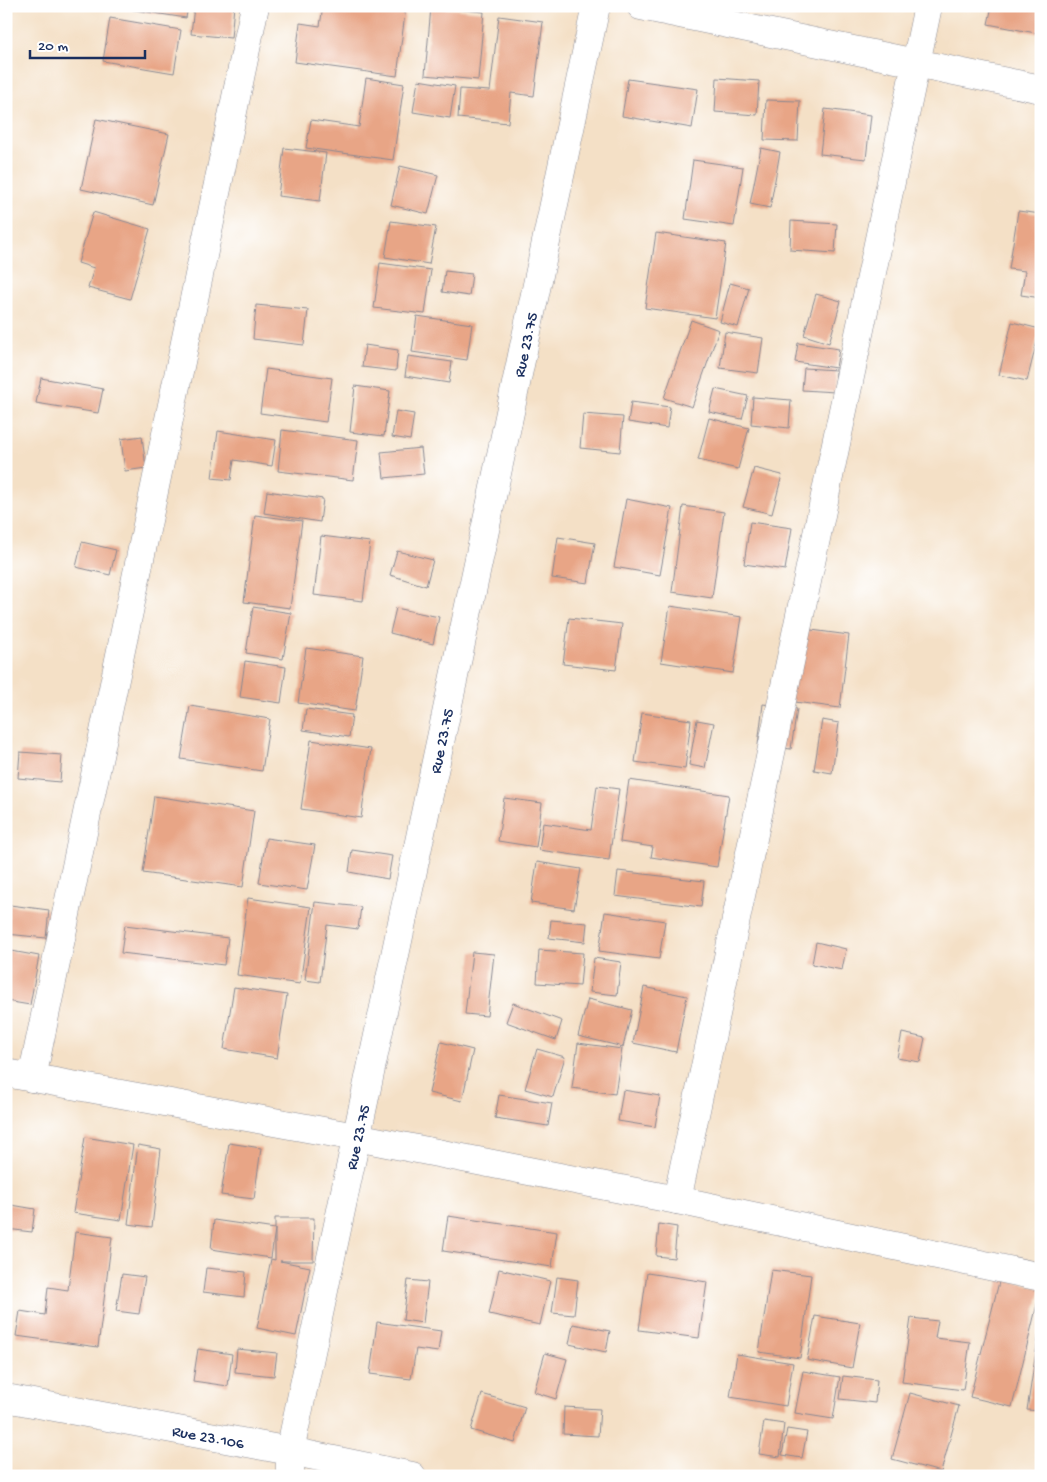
<svg xmlns="http://www.w3.org/2000/svg" width="1047" height="1482" font-family="'Gochi Hand',sans-serif">
  <rect width="100%" height="100%" fill="#fff"/>
  <filter id="ink" filterUnits="userSpaceOnUse"><feTurbulence type="fractalNoise" baseFrequency=".02" numOctaves="2"/><feDisplacementMap in="SourceGraphic" scale="10" xChannelSelector="R" yChannelSelector="G"/><feConvolveMatrix kernelMatrix="1 2 1 2 8 2 1 2 1" color-interpolation-filters="sRGB"/></filter>
  <filter id="wash" filterUnits="userSpaceOnUse"><feTurbulence type="fractalNoise" baseFrequency=".0096" numOctaves="4" result="noise"/><feDisplacementMap in="SourceGraphic" scale="20" xChannelSelector="R" yChannelSelector="G"/><feGaussianBlur stdDeviation="1.12" result="paint"/><feColorMatrix in="noise" values="0 0 0 0 0 0 0 0 0 0 0 0 0 0 0 0 0 1.4 0 .05"/><feComposite in="paint" operator="in"/></filter>
  <g filter="url(#wash)">
    <rect width="100%" height="100%" fill="#f4e0c6"/>
    <g id="blocks">
      <path fill="#e8a586" d="M128 6H188L186 18 128 9Z
        M194 6H234L231 38 191 34Z
        M323 6H406L397 76 295 62 300 23 320 26Z
        M992 6H1041V34L988 24Z
        M431 7 484 12 478 80 425 75Z
        M499 16 543 22 534 96 511 93 508 123 458 118 460 89 490 91Z
        M110 18 181 30 174 73 103 61Z
        M366 78 404 84 393 160 306 148 311 120 359 127Z
        M717 78 759 81 757 115 715 112Z
        M628 79 698 89 692 128 622 116Z
        M418 80 455 86 450 118 413 112Z
        M766 100 800 101 798 141 764 140Z
        M825 109 871 115 866 159 820 154Z
        M96 119 169 134 153 205 81 189Z
        M284 148 326 153 320 201 278 196Z
        M761 148 780 152 770 208 750 204Z
        M693 160 743 167 734 226 685 219Z
        M400 166 438 175 428 214 391 205Z
        M1018 211 1041 214V298L1021 295 1025 271 1009 269Z
        M93 212 150 229 130 299 88 288 94 268 78 263Z
        M391 221 436 227 429 264 385 257Z
        M791 221 837 224 835 253 790 250Z
        M656 233 726 243 715 318 645 308Z
        M380 263 431 270 425 314 374 308Z
        M445 271 472 274 469 296 442 292Z
        M730 283 749 288 738 327 720 322Z
        M816 294 841 301 829 343 804 335Z
        M256 305 308 310 304 345 253 339Z
        M417 316 472 324 467 360 412 352Z
        M691 320 719 330 692 407 664 398Z
        M1012 322 1040 329 1027 381 999 375Z
        M725 332 763 338 758 373 720 368Z
        M798 343 839 349 836 368 795 362Z
        M365 345 398 350 396 371 362 367Z
        M408 356 452 362 449 383 405 376Z
        M804 368 836 370 835 392 802 390Z
        M266 369 332 378 326 422 260 413Z
        M41 378 103 389 98 413 36 403Z
        M355 386 390 391 384 436 350 432Z
        M715 389 748 396 742 419 709 412Z
        M753 397 791 400 789 428 751 424Z
        M631 402 670 407 667 428 628 422Z
        M396 411 414 414 410 440 392 437Z
        M583 414 623 417 620 452 580 448Z
        M709 418 749 428 738 469 698 460Z
        M282 430 358 440 353 480 278 471Z
        M218 431 276 440 272 466 234 460 231 480 212 478Z
        M142 436 146 468 125 471 121 439Z
        M421 448 424 474 384 478 381 452Z
        M754 468 782 475 772 514 743 507Z
        M267 491 323 499 320 522 264 513Z
        M626 499 672 508 660 575 614 567Z
        M683 506 724 512 712 598 672 592Z
        M255 515 302 521 290 608 244 602Z
        M750 522 792 528 785 570 744 564Z
        M321 536 370 542 363 601 314 595Z
        M558 537 595 543 588 583 552 578Z
        M82 542 116 550 110 575 76 567Z
        M397 551 433 560 426 586 390 575Z
        M670 606 742 617 733 673 661 662Z
        M253 607 291 613 283 659 246 653Z
        M396 608 439 617 433 644 390 633Z
        M569 618 622 624 616 670 563 664Z
        M789 627 849 635 840 708 780 700Z
        M306 648 363 656 355 711 298 703Z
        M245 661 286 667 281 703 240 697Z
        M763 704 797 709 791 749 758 745Z
        M190 706 270 719 262 771 181 759Z
        M306 709 352 715 349 737 303 730Z
        M642 713 691 720 685 769 635 762Z
        M697 720 714 723 705 768 689 765Z
        M822 720 839 723 832 773 814 770Z
        M311 740 371 749 361 818 301 809Z
        M20 752 62 755 60 782 18 778Z
        M629 780 729 795 717 867 651 857 653 847 620 842Z
        M597 786 619 789 609 860 539 850 543 823 591 830Z
        M154 796 254 811 243 887 143 873Z
        M504 798 542 803 536 847 498 841Z
        M266 838 315 845 307 890 259 883Z
        M352 850 392 856 388 879 349 872Z
        M537 862 581 869 574 909 531 903Z
        M618 871 704 881 701 907 615 896Z
        M248 898 311 907 300 984 237 975Z
        M315 902 361 907 358 929 327 925 320 982 305 980Z
        M10 905 49 910 46 938 7 934Z
        M605 912 665 921 659 959 599 951Z
        M551 920 587 923 585 942 549 938Z
        M125 925 228 938 224 965 121 953Z
        M816 942 846 949 842 970 812 964Z
        M6 950 39 956 30 1005 6 1001Z
        M539 950 583 953 580 986 537 983Z
        M472 952 494 954 487 1016 465 1014Z
        M594 958 621 962 617 995 590 992Z
        M234 987 287 995 277 1058 224 1049Z
        M644 987 687 996 676 1052 633 1043Z
        M588 999 632 1010 623 1047 578 1036Z
        M513 1003 562 1021 556 1040 506 1022Z
        M902 1033 925 1038 920 1062 897 1058Z
        M441 1042 473 1050 462 1101 429 1093Z
        M578 1043 622 1049 615 1094 572 1088Z
        M537 1049 565 1057 553 1097 525 1089Z
        M623 1090 660 1096 655 1127 618 1121Z
        M499 1095 552 1103 548 1126 495 1118Z
        M85 1137 133 1145 121 1220 73 1213Z
        M229 1143 261 1148 254 1199 221 1195Z
        M138 1145 161 1149 152 1227 128 1224Z
        M6 1204 35 1209 32 1232 6 1229Z
        M448 1216 557 1232 552 1267 443 1251Z
        M275 1218H314L313 1261H280L310 1267 296 1336 257 1328 271 1259 275 1260Z
        M214 1220 275 1229 271 1258 211 1249Z
        M659 1224 677 1227 674 1258 656 1256Z
        M75 1232 112 1237 98 1347 16 1336 20 1311 45 1315 48 1287 68 1290Z
        M206 1268 246 1272 244 1297 203 1292Z
        M499 1269 550 1281 540 1325 489 1314Z
        M771 1270 811 1275 800 1358 759 1352Z
        M647 1273 707 1282 699 1338 639 1330Z
        M122 1274 145 1277 139 1314 116 1311Z
        M557 1277 578 1280 574 1315 552 1313Z
        M1000 1278 1041 1288 1012 1407 970 1397Z
        M408 1280 428 1282 423 1323 403 1320Z
        M815 1316 860 1323 852 1368 807 1360Z
        M911 1318 938 1321 935 1338 970 1342 963 1390 902 1382Z
        M377 1322 441 1331 438 1352 416 1349 411 1379 370 1374Z
        M573 1324 610 1331 606 1352 569 1344Z
        M1040 1326H1041V1411L1027 1410Z
        M198 1349 232 1354 228 1386 193 1381Z
        M237 1349 277 1353 274 1376 235 1372Z
        M545 1353 567 1359 556 1399 534 1392Z
        M737 1354 793 1363 786 1406 730 1397Z
        M803 1371 840 1377 833 1419 795 1413Z
        M843 1376 877 1380 875 1403 840 1399Z
        M910 1393 959 1406 941 1472 892 1459Z
        M482 1394 525 1407 515 1443 471 1430Z
        M564 1407 600 1409 598 1436 563 1434Z
        M764 1421 784 1424 780 1457 759 1454Z
        M787 1429 807 1432 802 1458 782 1455Z"/>
    </g>
  </g>
  <g filter="url(#ink)">
    <use href="#blocks" fill-opacity="0" stroke="#888892" stroke-width="1"/>
    <g fill="none" stroke-linecap="round" stroke-linejoin="round">
      <defs>
        <g id="minor">
          <path d="M641 6 1041 89"/>
          <path d="M6 1073 356 1137 677 1200 1041 1277"/>
          <path d="M32 1078 255 6"/>
          <path d="M677 1200 928 6"/>
          <path id="s1" d="M6 1398 290 1451 412 1476"/>
          <path id="s2" d="M290 1476V1451L596 6"/>
        </g>
      </defs>
      <use href="#minor" stroke="#888892" stroke-width="29"/>
      <use href="#minor" stroke="#fff" stroke-width="28"/>
    </g>
  </g>
  <g text-anchor="middle" stroke-width="4.5" stroke-linejoin="round" paint-order="stroke">
    <g font-size="16" fill="#1b2f5e" stroke="#fff">
      <text dy="6" stroke="none"><textPath href="#s2" startOffset="1156">Rue 23.75</textPath></text>
      <text dy="6" stroke="none"><textPath href="#s2" startOffset="751">Rue 23.75</textPath></text>
      <text dy="6" stroke="none"><textPath href="#s2" startOffset="346">Rue 23.75</textPath></text>
      <text dy="6" stroke="none"><textPath href="#s1" startOffset="206">Rue 23.106</textPath></text>
    </g>
  </g>
  <rect width="1047" height="1482" fill="none" stroke="#fff" stroke-width="25"/>
  <path d="M30 50v8h115v-8" fill="none" stroke="#1b2f5e" stroke-width="2.5"/>
  <text x="38" y="50" font-size="15" fill="#1b2f5e" stroke="#ffffff" stroke-width="4" paint-order="stroke">20 m</text>
</svg>
